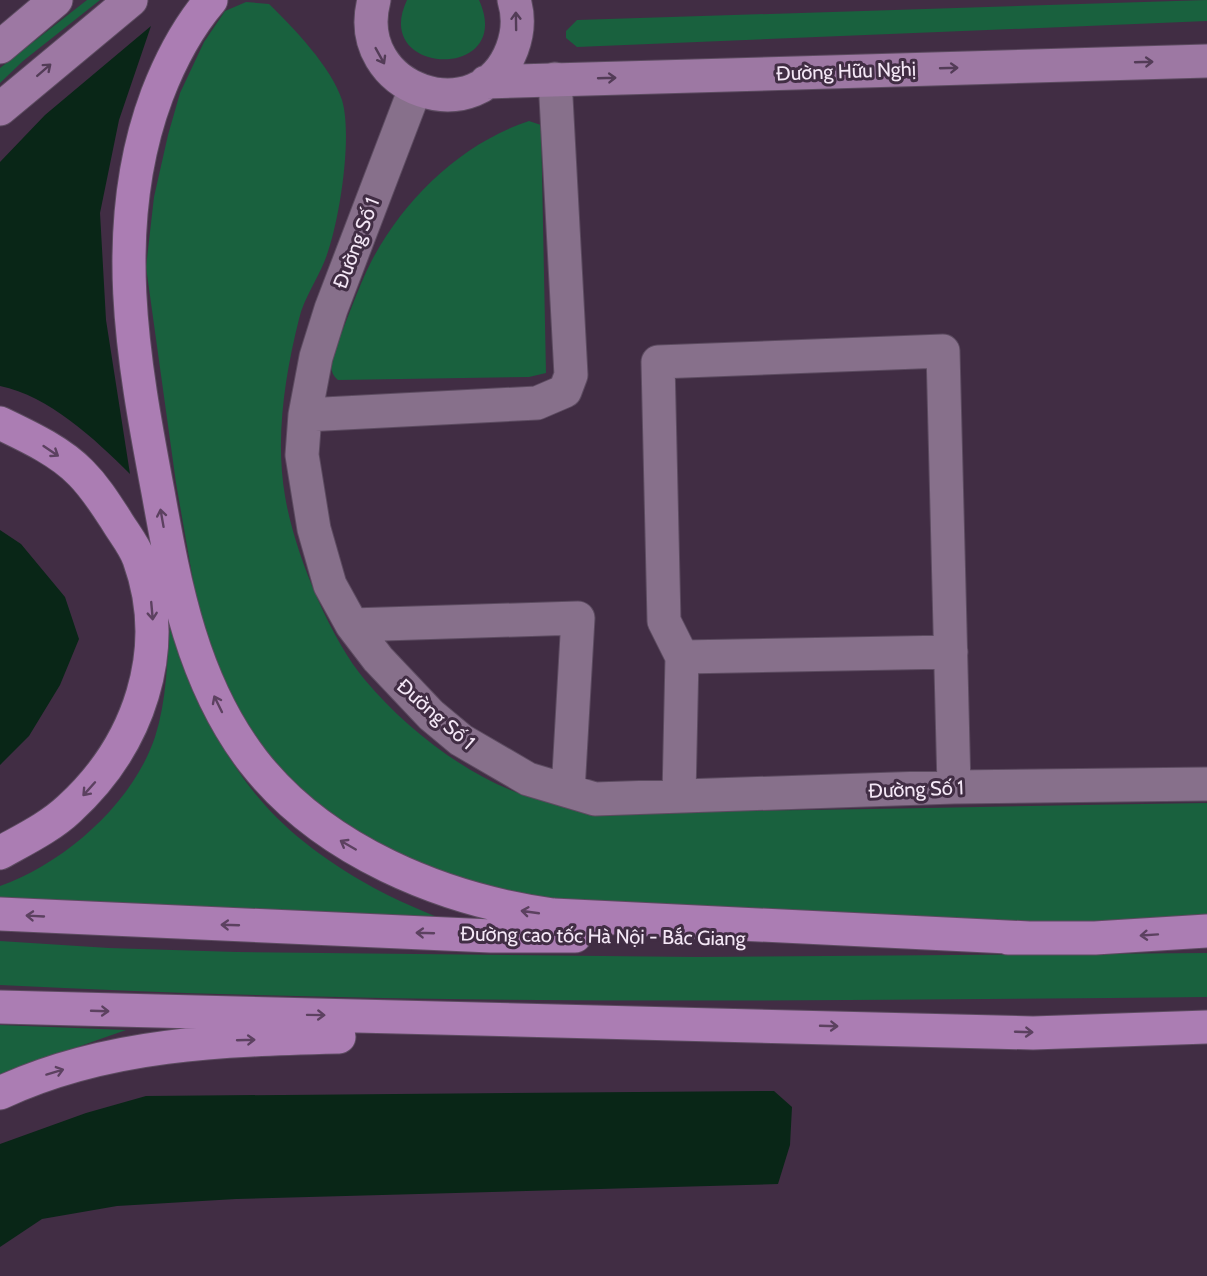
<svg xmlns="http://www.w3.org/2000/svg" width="1207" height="1276" font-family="Cabin,sans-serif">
  <rect width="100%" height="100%" fill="#412d44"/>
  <path fill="#19613e" d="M87 0H100L23 61 0 83V68Z
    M407 0H479C516 81 370 77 407 0Z
    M1207 0V21L577 47 566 38V31L577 20Z
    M246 2 269 4C293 27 332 68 342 100 353 137 339 225 325 260 317 280 304 298 299 319 285 375 275 438 285 496 294 551 329 637 365 680 410 734 482 788 551 803 572 807 595 806 616 807 681 811 745 811 810 810 942 808 1075 805 1207 803V921L1073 924 597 911 481 888 375 845 319 805 276 766 246 726 204 643 176 483 146 267 154 197 168 135 180 93 204 42 225 11Z
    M529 121 541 125 546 373 529 377 338 380C329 372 331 364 333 353 347 322 357 289 372 260 405 198 462 143 529 121Z
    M170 623C216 751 251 820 374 888 407 906 444 919 478 935L0 923V886C65 863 133 803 155 737 167 700 167 660 170 623Z
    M0 941 109 948 237 952 697 957 1207 953V997C805 1001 402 1006 0 985Z
    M0 1025 126 1030 29 1064 0 1077Z"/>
  <path fill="#092617" d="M151 26 119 120 100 213 106 320 130 474C95 439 49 396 0 386V162L45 115Z
    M0 530 21 544 65 597 79 639 60 685 29 736 0 765Z
    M774 1091 792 1107 790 1145 778 1184 236 1199 117 1206 42 1219 0 1247V1144L86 1113 146 1096Z"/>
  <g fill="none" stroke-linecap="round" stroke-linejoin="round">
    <defs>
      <path id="minor" d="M415 89 331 309 316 357 305 415 302 455 314 529 330 585 352 625 378 659 431 715 461 740 528 779 595 799 954 787 1207 784
        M305 415 537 403 565 391 571 375 555 79
        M352 625 578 618 568 791
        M682 657 951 652
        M679 796 682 657 664 621 658 362 943 351 954 787"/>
      <path id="major" d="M374 0C350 91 480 134 512 49 518 33 519 16 514 0
        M0 47 56 0
        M486 82 1207 61
        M0 109 131 0"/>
      <path id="highway" d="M211 0C187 28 170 61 157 95 108 226 133 360 158 492 175 587 193 683 253 761 323 851 443 900 553 915L1029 938
        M0 423C27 436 60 451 81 473 95 487 105 503 116 520 123 532 134 545 139 559 172 650 139 745 69 809 50 827 23 840 0 853
        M0 914 491 936H575
        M1008 938H1095L1207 931
        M0 1007 1033 1033 1207 1027
        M0 1093C107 1043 223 1040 339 1037"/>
    </defs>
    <use href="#minor" stroke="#5c4b60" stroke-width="35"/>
    <use href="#major" stroke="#5c4b60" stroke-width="35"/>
    <use href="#highway" stroke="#5c4b60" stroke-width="35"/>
    <use href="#minor" stroke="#87708b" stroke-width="33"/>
    <use href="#major" stroke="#9d78a3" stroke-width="33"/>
    <use href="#highway" stroke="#ab7db3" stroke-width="33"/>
  </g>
  <defs><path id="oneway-shaft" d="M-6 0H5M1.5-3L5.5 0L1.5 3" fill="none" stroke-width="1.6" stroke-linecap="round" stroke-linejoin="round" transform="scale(1.5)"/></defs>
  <g stroke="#533c57">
    <use href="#oneway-shaft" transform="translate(516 21) rotate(-91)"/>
    <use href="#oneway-shaft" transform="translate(380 56) rotate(61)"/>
    <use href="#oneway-shaft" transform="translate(1144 62) rotate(-2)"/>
    <use href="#oneway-shaft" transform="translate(949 68) rotate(-2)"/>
    <use href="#oneway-shaft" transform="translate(44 70) rotate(-41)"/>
    <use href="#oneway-shaft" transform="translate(607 78) rotate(-2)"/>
  </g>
  <g stroke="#5c4160">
    <use href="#oneway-shaft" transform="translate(51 451) rotate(34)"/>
    <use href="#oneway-shaft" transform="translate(162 518) rotate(-100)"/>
    <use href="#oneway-shaft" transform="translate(152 611) rotate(85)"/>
    <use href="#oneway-shaft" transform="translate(218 704) rotate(-116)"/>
    <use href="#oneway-shaft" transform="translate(89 789) rotate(132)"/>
    <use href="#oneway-shaft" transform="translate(348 845) rotate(-150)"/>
    <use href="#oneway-shaft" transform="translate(530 912) rotate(-172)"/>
    <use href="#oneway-shaft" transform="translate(35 916) rotate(-177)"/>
    <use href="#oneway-shaft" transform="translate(230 925) rotate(-178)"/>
    <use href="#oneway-shaft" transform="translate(425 933) rotate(-178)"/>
    <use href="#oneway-shaft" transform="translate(1149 935) rotate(176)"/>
    <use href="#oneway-shaft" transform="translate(100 1011) rotate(2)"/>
    <use href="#oneway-shaft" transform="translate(316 1015) rotate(1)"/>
    <use href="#oneway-shaft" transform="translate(829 1026) rotate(2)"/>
    <use href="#oneway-shaft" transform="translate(1024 1032) rotate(2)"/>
    <use href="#oneway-shaft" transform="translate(246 1040) rotate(-2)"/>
    <use href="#oneway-shaft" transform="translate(55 1072) rotate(-17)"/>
  </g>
  <g text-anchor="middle" stroke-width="6" stroke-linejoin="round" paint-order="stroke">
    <g font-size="20" fill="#f4e7f6" stroke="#412d44">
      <text transform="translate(846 71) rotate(-2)" y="7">Đường Hữu Nghị</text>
      <text transform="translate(356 243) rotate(-69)" y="7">Đường Số 1</text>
      <text transform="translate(436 714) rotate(41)" y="7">Đường Số 1</text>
      <text transform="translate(916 789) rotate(-2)" y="7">Đường Số 1</text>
      <text transform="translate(603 936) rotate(1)" y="7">Đường cao tốc Hà Nội - Bắc Giang</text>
    </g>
  </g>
</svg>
